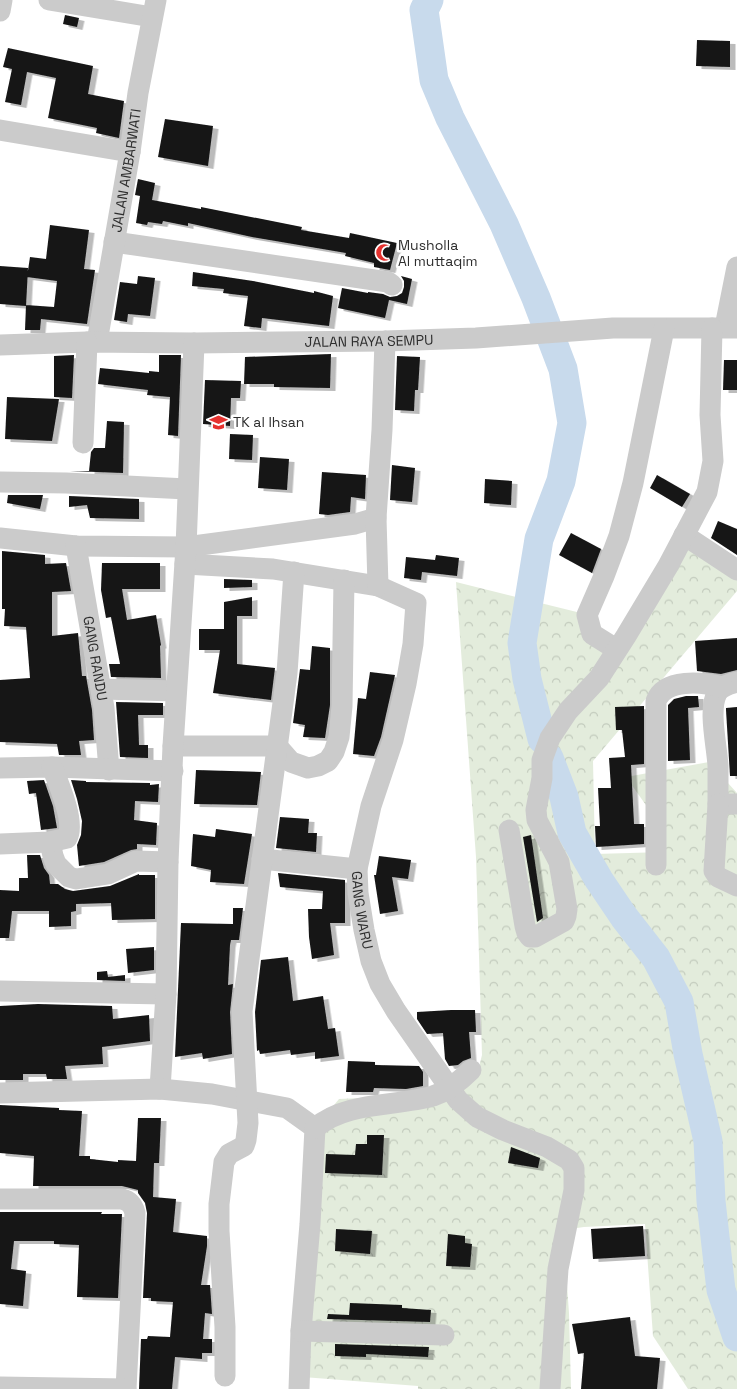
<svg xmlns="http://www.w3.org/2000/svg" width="737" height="1389" font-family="'Space Grotesk',sans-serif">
  <defs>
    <pattern id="forest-crowns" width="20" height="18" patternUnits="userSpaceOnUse" patternTransform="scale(1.25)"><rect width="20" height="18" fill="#e3ecdc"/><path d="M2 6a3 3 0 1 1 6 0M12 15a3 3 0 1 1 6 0" fill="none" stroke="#c3cbbd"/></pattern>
    <filter id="shadow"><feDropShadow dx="5.5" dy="3" stdDeviation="0" flood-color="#0004"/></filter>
  </defs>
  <rect width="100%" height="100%" fill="#fff"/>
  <path fill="url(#forest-crowns)" d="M688 539 737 573V591L593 761 595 854 664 852 665 832 626 777 709 762 737 793V1389H688L653 1336 645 1224 584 1227 563 1230 569 1313 571 1389H418V1386L303 1377 315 1128 339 1099 446 1094 478 1071 482 1055 476 857 456 582 585 614 619 653Z"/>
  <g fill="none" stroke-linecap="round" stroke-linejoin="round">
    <path stroke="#c8daec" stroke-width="29" d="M429 0 424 10 434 80 450 118 504 224 536 298 563 369 572 423 561 481 539 539 522 643 527 679 542 739
      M549 758 564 797 572 833 599 880 624 917 656 958 679 1002 688 1054 708 1141 711 1201 721 1290 737 1337"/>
  </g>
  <path fill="#151515" filter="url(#shadow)" d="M65 15 79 18 77 27 63 24Z
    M697 40 730 41V67L696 66Z
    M8 48 93 66 88 94 124 101 119 138 96 133 97 128 48 118 56 78 27 72 21 105 5 102 12 69 3 67Z
    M165 119 213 126 208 166 158 157Z
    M138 179 155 183 152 200 201 209V207L302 227 301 230 349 238 350 233 397 243 390 270 374 267V263L345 256 346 253 252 237 188 223V226L163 221 162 224 148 222 147 225 136 223 140 196 135 195Z
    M50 225 89 230 84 269 95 270 87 324 41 319 40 330H25L26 305 54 307 57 281 27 277 30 257 46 259Z
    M0 266 28 268 26 306 0 304Z
    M193 272 253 281 314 293V291L333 296 329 326 262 318 261 328 244 326 248 296 223 293 224 289 192 286Z
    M138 276 155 278 150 316 128 314 127 322 114 320 120 282 137 284Z
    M401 276 412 279 407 304 389 300 385 318 338 308 342 288 368 293V292L383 294 390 297 397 296 402 293 404 287V281Z
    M331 354 330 388 274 387V384H244L245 357Z
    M74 355 72 398 54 397V356Z
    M159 355H181L178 436 168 435 170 397 147 395 148 390 98 384 100 368 149 373V371L159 372Z
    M397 356 420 357 418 390H415L414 411 395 410Z
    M724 360H737V390H723Z
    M205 380 241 381 240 398H231L230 426 203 424Z
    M7 397 59 399 52 441 5 439Z
    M107 421 124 422 123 473 70 471H89L91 452 94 448H105Z
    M230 434 253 435 252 460 229 459Z
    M260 457 289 459 287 490 258 488Z
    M392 465 415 468 412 502 390 500Z
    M322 472 366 475 365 499 351 497 350 512 328 515 319 514Z
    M657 475 690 494 682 507 650 488Z
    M485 479 512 481 511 505 484 503Z
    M8 495H43L40 509 7 503Z
    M69 496 139 499V519L90 518 87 505 69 507Z
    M718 521 737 529V555L711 538Z
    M571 533 601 549 592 573 559 555Z
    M2 551 45 555V564L66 563 71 591 52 592V636L78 633 82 676H86L92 710 94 740 79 741 81 755H59L57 744 0 742V680L30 678 26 627 4 626 5 609H2Z
    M436 555 459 558 457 576 422 572 421 580 404 578 406 557 435 560Z
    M102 563H160V589H122L127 620 156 615 161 645 160 646 161 678 111 677 109 664H120L111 617 106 618 101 590Z
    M224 579 252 580V587L224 588Z
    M252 597V616H237V664L275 668 271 700 213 693 220 650H199V629H224V602Z
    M737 638V670L721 674 697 671 695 641Z
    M312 646 330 648V705L325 738 303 737 305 725 293 723 300 669 310 670Z
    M370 672 395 675 381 737 374 756 353 754 358 698 366 699Z
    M686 696H698L699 707 688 708 690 760 668 761V705L674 699Z
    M116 702 163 703V715H138L139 745H148V758L120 757Z
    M644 706V764L631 765 634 824H644V844L596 847 595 826H600L598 788H611L609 758 625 757 622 730H616L615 707Z
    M737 707V776H730L726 710V708Z
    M196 770 261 772 257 805 194 804Z
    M44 780 53 806 57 828 41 830 36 793 29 794 27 781Z
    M71 780 86 781V782L150 783V785L159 784 158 802 135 801 134 820 157 823 156 845 137 844V849L131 850 104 862 79 866 77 845 81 835 82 821 77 799Z
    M280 817 309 819 308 833H317L316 852 276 848Z
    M216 829 252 834 244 884 210 882 211 870 191 866 193 834 215 837Z
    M531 835 543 918 537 922 523 837Z
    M27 855H40L44 868 49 875 50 884H58L65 889 73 891 110 886 139 874V875H155V919L112 920 111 903 76 904V911L71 912V926L49 927V911H12L9 938H0V890L19 891V878H28Z
    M379 856 411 860 408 879 392 877 398 911 380 914 374 875H376Z
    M278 873 345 880V923H330L334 955 312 959 309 937 308 909H322L323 891 280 887Z
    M233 908H243L239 940H231L230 945 228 985 233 984 230 1012 232 1054 203 1059 202 1053 175 1057 181 923 233 924Z
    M154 947V970L128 973 126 949Z
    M288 957 293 1001 323 996 328 1029 335 1028 339 1056 315 1059V1052L291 1055 290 1050 260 1054 259 1050 257 1051 255 1012 261 960Z
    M107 971 108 977 125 975V981L97 980V972Z
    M38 1004 112 1006 113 1019 149 1015 150 1041 102 1047 103 1064 65 1066 67 1079H47L46 1074H23V1080H0V1006Z
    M451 1010H475L476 1032H469L471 1058 463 1061 458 1065 449 1066 445 1059 443 1033 427 1034 417 1019V1012Z
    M348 1061 375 1062V1065L419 1066 423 1072V1086L406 1089 374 1088 373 1092H346Z
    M0 1105 59 1108V1110L82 1111 79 1156H90V1159L118 1162V1160L136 1161 138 1118H161L159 1163H154L153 1197 176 1199 173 1232 207 1236V1246L201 1285H210L212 1314 205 1313 203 1339H212V1353H202V1359L175 1357 172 1389H139L141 1339H147L148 1336 170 1337 173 1302 151 1301V1298H143L147 1213 145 1203 138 1193V1190L122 1186H33L34 1156 0 1153Z
    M367 1135H384L382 1175 325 1173 326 1154 355 1155 356 1144H367Z
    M511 1147 540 1158 538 1168 508 1163Z
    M0 1212H102L101 1214H122L118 1298 77 1297 79 1245 54 1244V1241H14L11 1269 26 1271 23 1306 0 1304Z
    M643 1226 645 1256 593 1259 591 1229Z
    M336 1229 372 1231 370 1254 335 1251Z
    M448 1234 465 1236V1243L472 1244 470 1267 446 1266Z
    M350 1303 402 1305V1308L431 1310 430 1322 327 1319 328 1314 349 1315Z
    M630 1317 635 1356 660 1358 657 1389H581L584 1353 578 1354 572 1324Z
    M335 1344 429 1347 428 1357 366 1354V1357L335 1356Z"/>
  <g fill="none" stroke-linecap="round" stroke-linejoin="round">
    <g stroke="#cbcbcb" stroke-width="21">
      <path d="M49 0 152 17"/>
      <path d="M0 11 2 0"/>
      <path d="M0 130 130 152"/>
      <path d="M114 242 388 282 392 285"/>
      <path d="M725 327 737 267"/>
      <path id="s1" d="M97 342 130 152 138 93 156 0"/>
      <path id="s2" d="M0 345 87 342 194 343 385 341 476 338 613 328H737"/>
      <path d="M83 443 87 342"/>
      <path d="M0 482 66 483 187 489"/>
      <path d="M684 535 737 570"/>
      <path d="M0 538 76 546 186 547 355 524 376 518"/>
      <path id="s3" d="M76 546 104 708 109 770"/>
      <path id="s4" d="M185 564 273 569 378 586 416 603 413 644 406 684 393 740 371 806 357 869 358 893 364 930 371 961 380 984 396 1011 458 1100 477 1117 503 1130 547 1147 569 1160 574 1168V1190L558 1269 550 1389"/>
      <path d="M378 586 376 518 382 430 385 341"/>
      <path d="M616 649 592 634 587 615 604 576 619 536 633 483 664 329"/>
      <path d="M737 682C730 684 721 686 717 693 708 710 717 746 718 766 718 779 718 791 718 804H737"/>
      <path d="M101 689 176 691"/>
      <path d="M173 746H277L291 762 308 768 318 766 328 761 334 752 339 737 342 706 344 580"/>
      <path d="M0 768 52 767 173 771"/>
      <path d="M718 804 714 871 718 877 737 886"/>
      <path d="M509 830 525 926 527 933 530 937H535L564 921 566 916 567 909 559 862 537 820 536 810 542 778V760L550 738 568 711 599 678 626 636 668 566 707 492 713 461 710 415 712 328"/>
      <path d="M50 842 53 856 56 864 69 877 76 879 108 874 136 861 168 862"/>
      <path d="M0 844 50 842 67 838C76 823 58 782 52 767"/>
      <path d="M262 859 357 869"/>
      <path d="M656 865V701C665 678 702 682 722 687"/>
      <path d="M0 991 166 994"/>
      <path d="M160 1089 166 994 168 862 173 746 186 547 194 343"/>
      <path d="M0 1093 160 1089 212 1094 287 1108 315 1128 310 1224 301 1331 299 1389"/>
      <path d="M315 1128C346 1101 395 1107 433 1096 448 1091 460 1081 471 1070"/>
      <path d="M0 1199H122C130 1201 133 1205 135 1213L126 1389"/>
      <path d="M301 1331 444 1335"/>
      <path d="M225 1376V1327L219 1231V1204L224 1162 229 1154 244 1146 246 1140 248 1123 242 1011 287 673 294 572"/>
      <path d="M0 1387 126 1389"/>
    </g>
  </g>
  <defs>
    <symbol id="mosque-bare" viewBox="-9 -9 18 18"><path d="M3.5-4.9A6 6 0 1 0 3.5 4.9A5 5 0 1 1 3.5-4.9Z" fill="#e6322f" stroke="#fff" stroke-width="2.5" paint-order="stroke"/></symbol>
    <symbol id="school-bare" viewBox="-9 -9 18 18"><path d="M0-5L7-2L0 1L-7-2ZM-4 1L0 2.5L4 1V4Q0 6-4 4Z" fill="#e6322f" stroke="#fff" stroke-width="2.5" paint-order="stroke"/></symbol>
  </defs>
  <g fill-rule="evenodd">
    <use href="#mosque-bare" x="372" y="240" width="25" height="25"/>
    <use href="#school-bare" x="206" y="410" width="25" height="25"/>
  </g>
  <g text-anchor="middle" stroke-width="5" stroke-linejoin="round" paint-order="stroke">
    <g font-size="14" fill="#2e2e2e" stroke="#fff">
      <text dy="5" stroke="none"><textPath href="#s1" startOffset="174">JALAN AMBARWATI</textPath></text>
      <text dy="5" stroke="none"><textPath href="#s2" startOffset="369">JALAN RAYA SEMPU</textPath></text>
      <text dy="5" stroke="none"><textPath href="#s3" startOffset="114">GANG RANDU</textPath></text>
      <text dy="5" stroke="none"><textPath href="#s4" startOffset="551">GANG WARU</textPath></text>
    </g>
    <g font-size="14" fill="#2e2e2e" stroke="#fff" text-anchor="start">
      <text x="398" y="250">Musholla<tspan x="398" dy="16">Al muttaqim</tspan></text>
      <text x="233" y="427">TK al Ihsan</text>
    </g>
  </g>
</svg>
